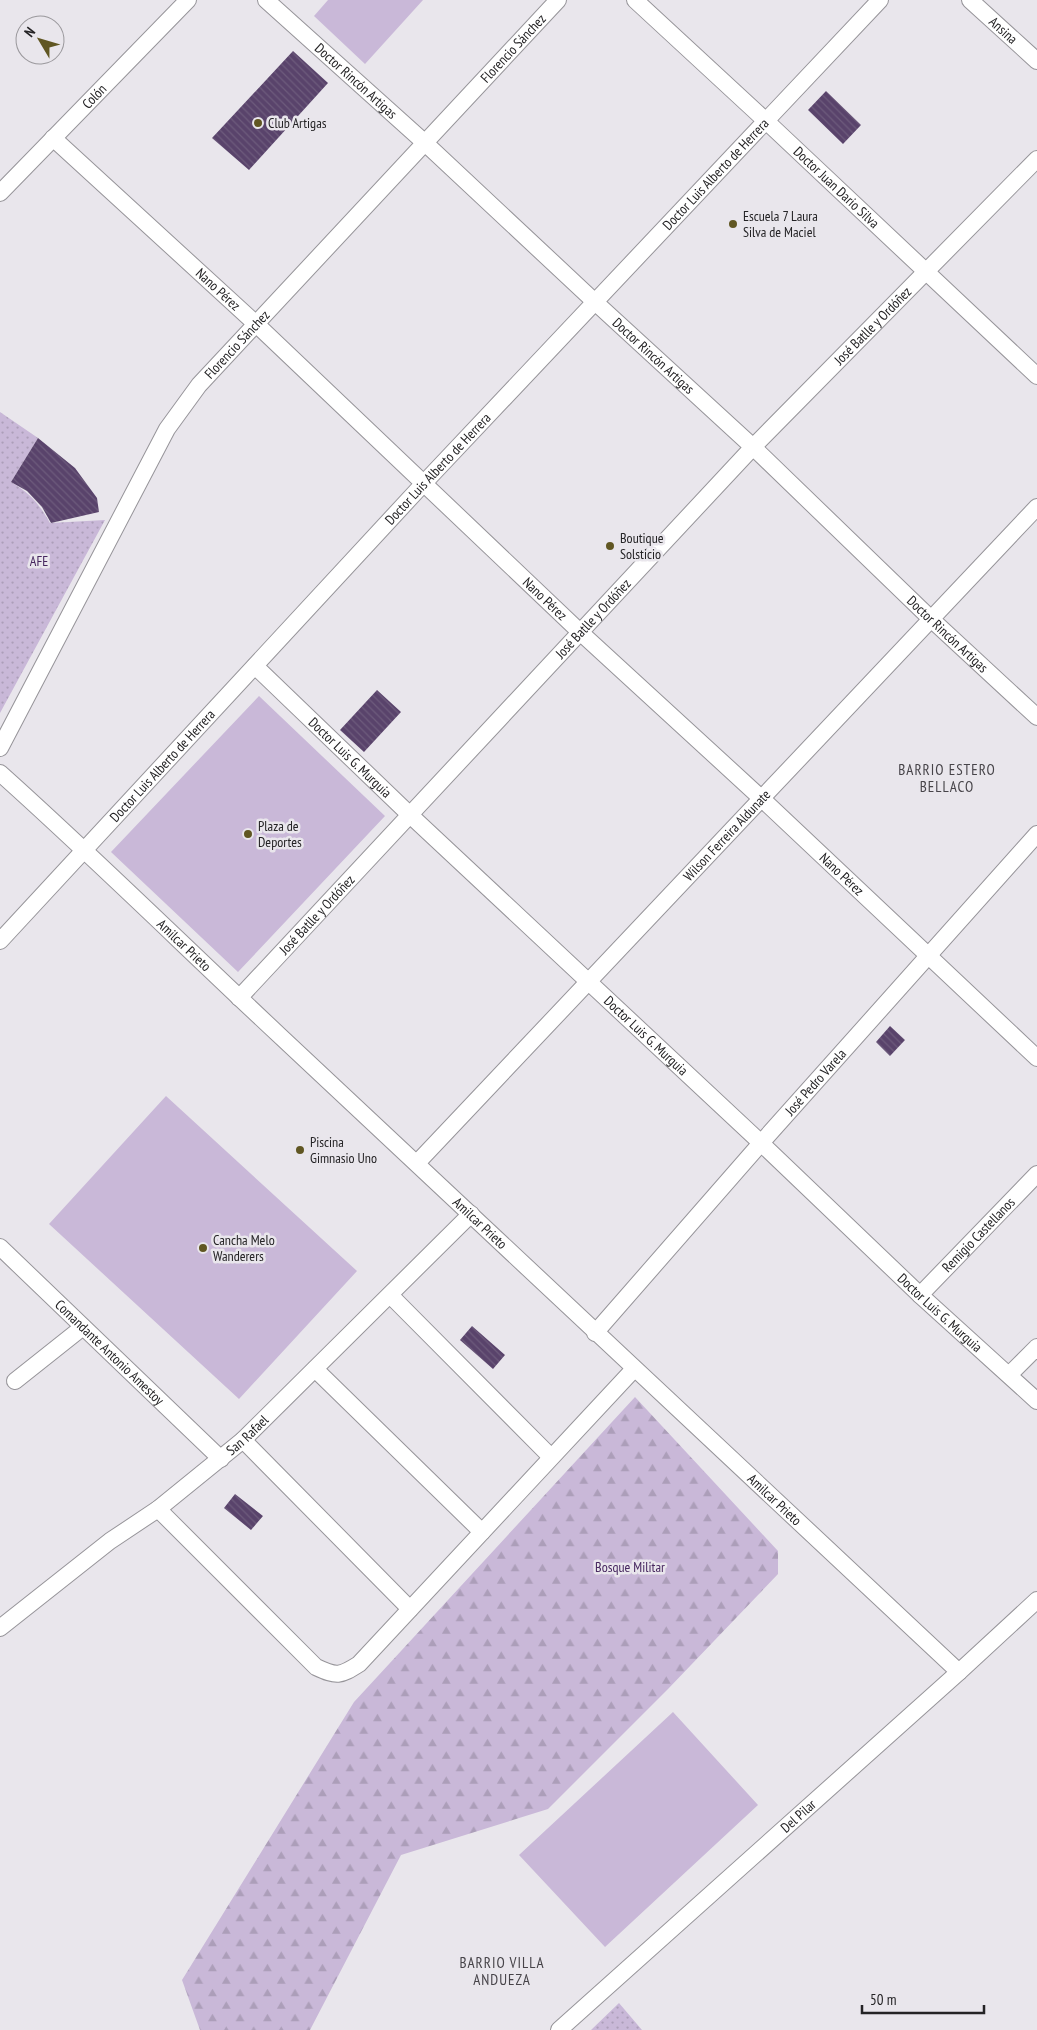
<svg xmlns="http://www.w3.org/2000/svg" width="1037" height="2030" font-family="'PT Sans Narrow',sans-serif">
  <defs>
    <pattern id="grass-dots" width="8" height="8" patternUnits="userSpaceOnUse" patternTransform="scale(1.25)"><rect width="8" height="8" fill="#c9b8d8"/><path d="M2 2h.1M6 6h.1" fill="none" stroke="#ac9eb9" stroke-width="1.8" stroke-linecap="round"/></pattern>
    <pattern id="forest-firs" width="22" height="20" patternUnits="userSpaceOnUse" patternTransform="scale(1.25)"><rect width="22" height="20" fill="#c9b8d8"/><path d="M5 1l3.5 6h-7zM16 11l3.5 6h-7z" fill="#ac9eb9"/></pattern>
    <pattern id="building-back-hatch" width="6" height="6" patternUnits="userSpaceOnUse" patternTransform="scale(1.25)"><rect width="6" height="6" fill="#59436b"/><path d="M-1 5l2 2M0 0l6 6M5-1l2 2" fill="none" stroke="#6d5b7c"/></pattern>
  </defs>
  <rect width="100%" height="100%" fill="#e9e6ec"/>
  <path fill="url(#grass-dots)" d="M0 412 38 438 11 482C30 493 40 505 50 523L105 520 0 713Z
    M619 2003 642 2030H591Z"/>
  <path fill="url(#forest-firs)" d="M635 1397 778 1551V1574L668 1689 548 1809 401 1855 310 2030H200L182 1980 354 1702Z"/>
  <path fill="#c9b8d8" d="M328 0H423L365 64 314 16Z
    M259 696 385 816 238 972 111 852Z
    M166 1096 357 1271 239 1399 49 1224Z
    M673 1712 758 1805 605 1947 519 1855Z"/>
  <path fill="url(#building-back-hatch)" d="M293 51 328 83 249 170 212 138Z
    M826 91 861 125 843 144 808 110Z
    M38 438 75 468 97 498 99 512 51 523 42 507 27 491 11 482Z
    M377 690 401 712 364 752 340 730Z
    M890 1026 905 1040 890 1056 876 1042Z
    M472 1326 505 1355 493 1369 460 1340Z
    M235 1494 263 1516 251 1530 224 1508Z"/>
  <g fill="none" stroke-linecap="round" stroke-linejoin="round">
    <defs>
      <g id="minor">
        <path id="s1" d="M266 0 424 142 595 302 753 447 930 618 1037 717"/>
        <path id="s2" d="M635 0 766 121 1037 376"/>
        <path id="s3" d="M970 0 1037 61"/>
        <path id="s4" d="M53 138 255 323 580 632 761 798 1037 1058"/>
        <path id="s5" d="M0 193 188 0"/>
        <path id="s6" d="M255 666 409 814 761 1143 920 1295 1037 1401"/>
        <path id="s7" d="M0 748 167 429 199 385 558 0"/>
        <path id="s8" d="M0 773C95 858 186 948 279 1035 506 1247 732 1460 959 1672"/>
        <path id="s9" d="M0 941 424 483 880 0"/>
        <path id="s10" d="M239 998 753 447 1037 159"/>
        <path id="s11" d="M417 1163 1037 507"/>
        <path id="s12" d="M0 1247 221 1459"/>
        <path d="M390 1295 551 1457"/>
        <path id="s13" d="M920 1295 1037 1174"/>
        <path id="s14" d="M595 1333 761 1143 1037 834"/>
        <path d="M315 1369 482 1532"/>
        <path d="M1009 1375 1037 1347"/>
        <path d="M15 1381 83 1327"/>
        <path d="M243 1440 410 1609"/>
        <path d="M158 1509 316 1667C337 1677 340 1676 359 1664L634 1369"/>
        <path id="s15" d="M0 1628 110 1541 158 1509 243 1440 471 1214"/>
        <path id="s16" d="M559 2030 959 1672 1037 1600"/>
      </g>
    </defs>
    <use href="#minor" stroke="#969499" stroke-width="18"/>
    <use href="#minor" stroke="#fff" stroke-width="16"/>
  </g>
  <g fill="#605622" stroke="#e9e6ec" stroke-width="2">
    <circle cx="258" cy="123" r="5"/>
    <circle cx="733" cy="224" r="5"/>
    <circle cx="610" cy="546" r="5"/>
    <circle cx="248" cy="834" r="5"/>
    <circle cx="300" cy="1150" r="5"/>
    <circle cx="203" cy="1248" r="5"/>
  </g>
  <g text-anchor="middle" stroke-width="5" stroke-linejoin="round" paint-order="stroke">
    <g font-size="14" fill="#242325" stroke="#e9e6ec">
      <text dy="5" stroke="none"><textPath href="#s3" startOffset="45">Ansina</textPath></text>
      <text dy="5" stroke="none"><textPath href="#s7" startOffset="875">Florencio Sánchez</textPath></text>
      <text dy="5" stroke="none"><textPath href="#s1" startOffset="121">Doctor Rincón Artigas</textPath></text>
      <text dy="5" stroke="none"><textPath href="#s5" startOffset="135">Colón</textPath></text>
      <text dy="5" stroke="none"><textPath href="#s9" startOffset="1049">Doctor Luis Alberto de Herrera</textPath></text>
      <text dy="5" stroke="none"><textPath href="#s2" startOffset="275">Doctor Juan Dario Silva</textPath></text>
      <text dy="5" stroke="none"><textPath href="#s4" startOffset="224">Nano Pérez</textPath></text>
      <text dy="5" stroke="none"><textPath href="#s10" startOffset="924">José Batlle y Ordóñez</textPath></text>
      <text dy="5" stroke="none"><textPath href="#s7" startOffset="470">Florencio Sánchez</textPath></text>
      <text dy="5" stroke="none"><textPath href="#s1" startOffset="526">Doctor Rincón Artigas</textPath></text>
      <text dy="5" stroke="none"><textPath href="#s9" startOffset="644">Doctor Luis Alberto de Herrera</textPath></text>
      <text dy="5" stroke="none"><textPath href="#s4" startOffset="674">Nano Pérez</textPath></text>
      <text dy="5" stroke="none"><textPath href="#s10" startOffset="519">José Batlle y Ordóñez</textPath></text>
      <text dy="5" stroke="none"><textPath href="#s1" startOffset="931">Doctor Rincón Artigas</textPath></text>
      <text dy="5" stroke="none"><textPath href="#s6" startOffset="132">Doctor Luis G. Murguia</textPath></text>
      <text dy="5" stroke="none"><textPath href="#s9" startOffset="239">Doctor Luis Alberto de Herrera</textPath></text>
      <text dy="5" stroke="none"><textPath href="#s11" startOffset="451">Wilson Ferreira Aldunate</textPath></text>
      <text dy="5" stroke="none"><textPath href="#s4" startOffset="1079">Nano Pérez</textPath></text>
      <text dy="5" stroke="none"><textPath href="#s10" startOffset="114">José Batlle y Ordóñez</textPath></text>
      <text dy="5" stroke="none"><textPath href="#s8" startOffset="252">Amilcar Prieto</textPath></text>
      <text dy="5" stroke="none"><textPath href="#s6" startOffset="538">Doctor Luis G. Murguia</textPath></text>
      <text dy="5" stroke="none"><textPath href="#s14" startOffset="334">José Pedro Varela</textPath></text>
      <text dy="5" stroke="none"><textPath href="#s8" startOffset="658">Amilcar Prieto</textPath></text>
      <text dy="5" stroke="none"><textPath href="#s13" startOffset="84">Remigio Castellanos</textPath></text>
      <text dy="5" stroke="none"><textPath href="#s6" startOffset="942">Doctor Luis G. Murguia</textPath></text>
      <text dy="5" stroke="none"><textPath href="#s12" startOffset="152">Comandante Antonio Amestoy</textPath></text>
      <text dy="5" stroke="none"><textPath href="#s15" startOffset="314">San Rafael</textPath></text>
      <text dy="5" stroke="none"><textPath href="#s8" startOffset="1062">Amilcar Prieto</textPath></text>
      <text dy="5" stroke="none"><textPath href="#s16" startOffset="321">Del Pilar</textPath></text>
    </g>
    <g font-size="14" fill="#242325" stroke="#e9e6ec" text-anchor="start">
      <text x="268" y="128">Club Artigas</text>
      <text x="743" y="221">Escuela 7 Laura<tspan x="743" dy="16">Silva de Maciel</tspan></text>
      <text x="620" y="543">Boutique<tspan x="620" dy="16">Solsticio</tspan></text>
      <text x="258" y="831">Plaza de<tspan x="258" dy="16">Deportes</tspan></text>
      <text x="310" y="1147">Piscina<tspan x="310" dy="16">Gimnasio Uno</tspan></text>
      <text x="213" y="1245">Cancha Melo<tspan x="213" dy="16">Wanderers</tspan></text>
    </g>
    <g font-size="14" fill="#47275f" stroke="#e9e6ec">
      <text x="39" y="566">AFE</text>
      <text x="630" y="1572">Bosque Militar</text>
    </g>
    <g font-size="15" letter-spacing="1" fill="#474449" stroke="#e9e6ec">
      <text x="947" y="775">BARRIO ESTERO<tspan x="947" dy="17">BELLACO</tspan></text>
      <text x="502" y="1968">BARRIO VILLA<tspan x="502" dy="17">ANDUEZA</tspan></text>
    </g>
  </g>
  <g transform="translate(40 40) rotate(308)"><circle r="24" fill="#e9e6ec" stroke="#9a989c"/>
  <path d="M0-4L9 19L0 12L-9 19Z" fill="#605622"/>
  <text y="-8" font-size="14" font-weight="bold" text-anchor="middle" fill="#242325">N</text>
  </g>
  <path d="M862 2005v8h122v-8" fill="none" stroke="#242325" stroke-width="2.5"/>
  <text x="870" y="2005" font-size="15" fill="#242325" stroke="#e9e6ec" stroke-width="4" paint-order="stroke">50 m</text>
</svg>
